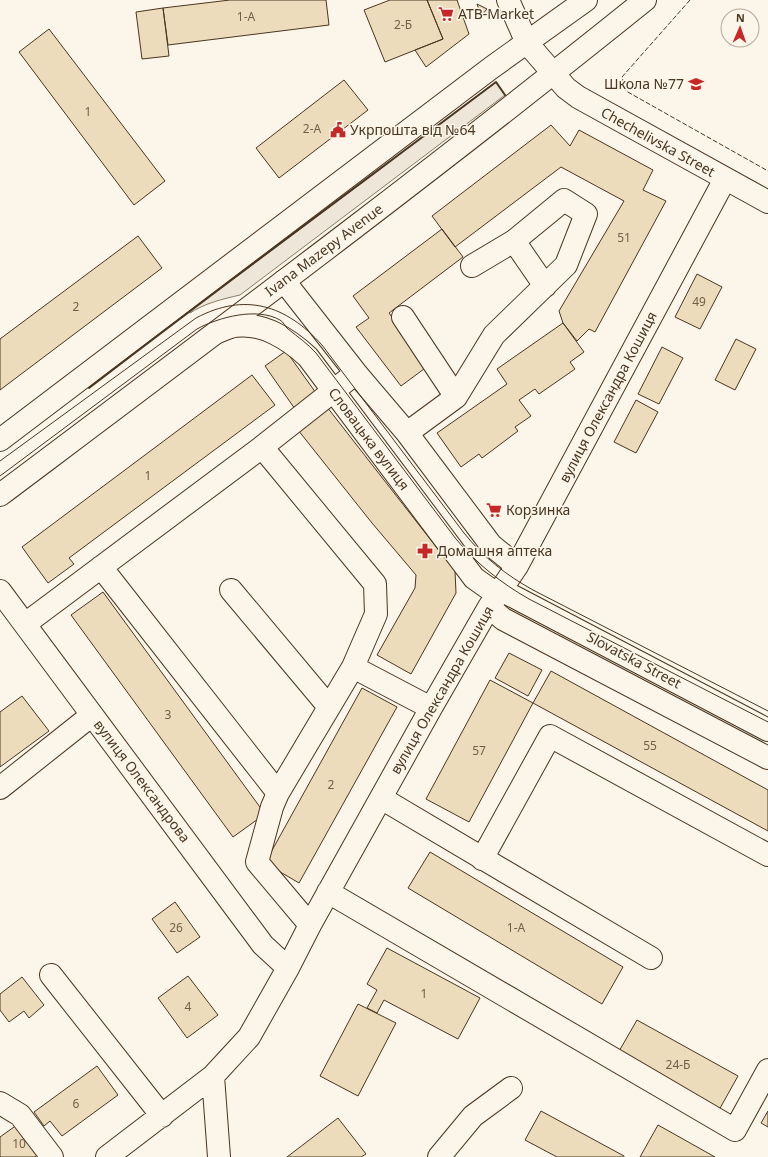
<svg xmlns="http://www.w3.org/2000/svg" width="768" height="1157" font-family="'Noto Sans',sans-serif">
  <rect width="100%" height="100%" fill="#fbf6e9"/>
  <path fill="#ede6d9" stroke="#887966" d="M496 82 505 95 240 295C223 299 205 303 190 313L189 311 248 268Z"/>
  <path fill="#ecdcbc" stroke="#4a3520" d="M230 0H326L329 25 168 45 163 8Z
    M390 0H427L443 39 385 62 364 10Z
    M427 0H457L469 34 426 67 415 50 443 39Z
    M477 4 487 9 481 16Z
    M163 8 169 56 142 59 136 12Z
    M49 29 165 181 134 205 19 52Z
    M344 80 368 110 279 178 256 148Z
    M551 125 570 146 579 130 653 170 643 190 666 201 595 332 589 329 577 341 563 323 559 311 624 201 561 167 455 247 432 216Z
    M442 229 463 257 389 313 428 366 401 386 356 327 369 318 353 296Z
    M138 236 162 268 0 390V339Z
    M697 274 722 287 700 329 675 317Z
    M563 323 584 352 570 362 575 369 539 394 535 389 519 400 531 416 515 427 518 431 482 458 479 454 461 467 437 433 507 384 497 369Z
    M736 339 756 349 735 390 715 380Z
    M662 347 683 358 659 404 638 394Z
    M286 351 316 393 295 409 265 366Z
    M252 375 275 405 69 558 74 564 48 583 22 547Z
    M636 400 658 412 636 453 614 442Z
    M327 407 455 571 456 593 411 674 377 655 415 588 416 575 372 523 298 430Z
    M103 592 265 814 233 837 71 615Z
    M509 653 542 670 528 696 495 678Z
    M551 671 768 790V831L533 703Z
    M490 680 533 703 469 822 426 799Z
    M362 688 397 707 299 883 265 863Z
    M22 696 49 731 0 767V712Z
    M430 852 623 967 602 1004 408 888Z
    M175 902 200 937 177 953 152 919Z
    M387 948 480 998 458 1039 384 1000 377 1013 367 1008 377 990 367 984Z
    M188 976 218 1015 187 1038 158 998Z
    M22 977 44 1005 29 1018 24 1011 9 1022 0 1010V994Z
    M358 1004 396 1023 358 1096 320 1076Z
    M637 1020 738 1076 719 1110 618 1053Z
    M97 1066 118 1095 62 1136 50 1121 44 1126 34 1112Z
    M541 1111 624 1156V1157H557L525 1140Z
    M768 1111V1127L761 1123Z
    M338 1118 366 1154 361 1157H287Z
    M21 1122 42 1151 35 1157H0V1137Z
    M658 1125 715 1157H640Z"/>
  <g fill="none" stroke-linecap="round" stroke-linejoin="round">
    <defs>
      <path id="minor" d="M508 0 527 43 566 88 578 97 768 202
        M514 241 545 286
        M284 281 356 373 407 433 491 545 517 566
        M403 317 456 397
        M217 332C223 330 229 327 235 326 262 322 289 339 308 357L474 578 498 595
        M356 373 262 447 375 584 376 614 353 667 431 708
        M407 433 456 397 494 335 566 265 586 214 564 200 514 241 472 266
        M101 567 278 793 353 667
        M231 590 329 707
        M501 590 768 730
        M0 591 263 945 288 968
        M489 607 503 619 768 758
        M25 624 262 447
        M0 788 92 715
        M278 793 272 807 257 862 310 925
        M381 798 651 958
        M482 859 550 736 768 855
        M328 892 735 1130 768 1070
        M51 975 162 1116
        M213 1076 219 1157
        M0 1103 20 1115 52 1157
        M107 1157 213 1076 249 1037 288 968 310 925 431 708 489 607 517 566 725 179
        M439 1157 473 1116 511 1088"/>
      <path id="highway" d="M0 440 491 68 586 0
        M0 495C217 332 434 170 645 0"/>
    </defs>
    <use href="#minor" stroke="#4a3520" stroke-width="24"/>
    <use href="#highway" stroke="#4a3520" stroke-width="24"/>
    <use href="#minor" stroke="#fbf6e9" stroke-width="22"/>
    <use href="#highway" stroke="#fbf6e9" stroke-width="22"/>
    <path stroke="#4a3520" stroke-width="1" d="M0 461 196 318C245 292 286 305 322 345L464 533C483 557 506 575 533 590L768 711
      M0 476 197 329C219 317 257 307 280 320 284 322 285 327 288 329 298 337 308 344 316 353L456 539C477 564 501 583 529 599L768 722"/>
    <path stroke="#4a3520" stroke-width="1" stroke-dasharray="5 2" stroke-linecap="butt" d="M690 0 622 77 626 91 768 171"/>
    <path stroke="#4a3520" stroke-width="2" d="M89 388C223 285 360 184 496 82L505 95"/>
  </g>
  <defs>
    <symbol id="supermarket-bare" viewBox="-9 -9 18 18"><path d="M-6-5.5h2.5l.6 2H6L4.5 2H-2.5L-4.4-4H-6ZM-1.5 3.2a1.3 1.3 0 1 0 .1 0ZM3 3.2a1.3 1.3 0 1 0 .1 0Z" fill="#c62828" stroke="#fbf6e9" stroke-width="2.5" paint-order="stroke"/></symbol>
    <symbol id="school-bare" viewBox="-9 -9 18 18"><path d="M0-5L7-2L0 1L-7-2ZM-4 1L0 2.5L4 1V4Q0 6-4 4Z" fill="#c62828" stroke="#fbf6e9" stroke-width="2.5" paint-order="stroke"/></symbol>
    <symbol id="civic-bare" viewBox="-9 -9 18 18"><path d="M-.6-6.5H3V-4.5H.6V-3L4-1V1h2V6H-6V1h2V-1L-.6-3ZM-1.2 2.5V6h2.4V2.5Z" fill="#c62828" stroke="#fbf6e9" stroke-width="2.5" paint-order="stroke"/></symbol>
    <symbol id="pharmacy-bare" viewBox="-9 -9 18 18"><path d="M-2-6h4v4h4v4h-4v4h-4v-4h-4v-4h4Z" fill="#c62828" stroke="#fbf6e9" stroke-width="2.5" paint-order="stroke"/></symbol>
  </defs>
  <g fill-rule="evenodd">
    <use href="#supermarket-bare" x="435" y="3" width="22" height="22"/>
    <use href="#school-bare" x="685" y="73" width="22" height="22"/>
    <use href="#civic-bare" x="327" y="119" width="22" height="22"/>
    <use href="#supermarket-bare" x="483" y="499" width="22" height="22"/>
    <use href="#pharmacy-bare" x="414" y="540" width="22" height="22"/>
  </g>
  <g text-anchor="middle" stroke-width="3" stroke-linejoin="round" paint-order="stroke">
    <g font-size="12" fill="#725f47">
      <text x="246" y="21">1-А</text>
      <text x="403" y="29">2-Б</text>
      <text x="88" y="116">1</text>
      <text x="312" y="133">2-А</text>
      <text x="624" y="242">51</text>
      <text x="699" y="306">49</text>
      <text x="76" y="311">2</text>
      <text x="148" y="480">1</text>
      <text x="168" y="719">3</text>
      <text x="650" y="750">55</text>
      <text x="479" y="755">57</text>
      <text x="331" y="789">2</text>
      <text x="176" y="932">26</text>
      <text x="516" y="932">1-А</text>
      <text x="424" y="998">1</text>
      <text x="188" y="1011">4</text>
      <text x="678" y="1069">24-Б</text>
      <text x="76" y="1108">6</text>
      <text x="19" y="1148">10</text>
    </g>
    <g font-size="14" fill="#4a3520" stroke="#fbf6e9" text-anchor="start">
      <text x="458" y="19">ATB-Market</text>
      <text x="684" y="89" text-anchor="end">Школа №77</text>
      <text x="350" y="135">Укрпошта від №64</text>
      <text x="506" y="515">Корзинка</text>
      <text x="437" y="556">Домашня аптека</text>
    </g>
    <g font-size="14" fill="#4a3520" stroke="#fbf6e9">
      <text transform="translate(658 142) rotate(29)" y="5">Chechelivska Street</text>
      <text transform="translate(324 250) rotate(-37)" y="5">Ivana Mazepy Avenue</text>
      <text transform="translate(608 397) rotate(-62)" y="5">вулиця Олександра Кошиця</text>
      <text transform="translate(369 439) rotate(53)" y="5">Словацька вулиця</text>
      <text transform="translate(634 660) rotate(28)" y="5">Slovatska Street</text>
      <text transform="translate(442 690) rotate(-60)" y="5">вулиця Олександра Кошиця</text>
      <text transform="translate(142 781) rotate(53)" y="5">вулиця Олександрова</text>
    </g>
  </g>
  <g transform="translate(740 28) rotate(2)"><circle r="19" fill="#fbf6e9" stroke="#b4a999"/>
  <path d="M0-3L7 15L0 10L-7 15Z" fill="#c62828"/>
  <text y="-6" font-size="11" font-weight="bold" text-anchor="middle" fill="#4a3520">N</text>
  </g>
</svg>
